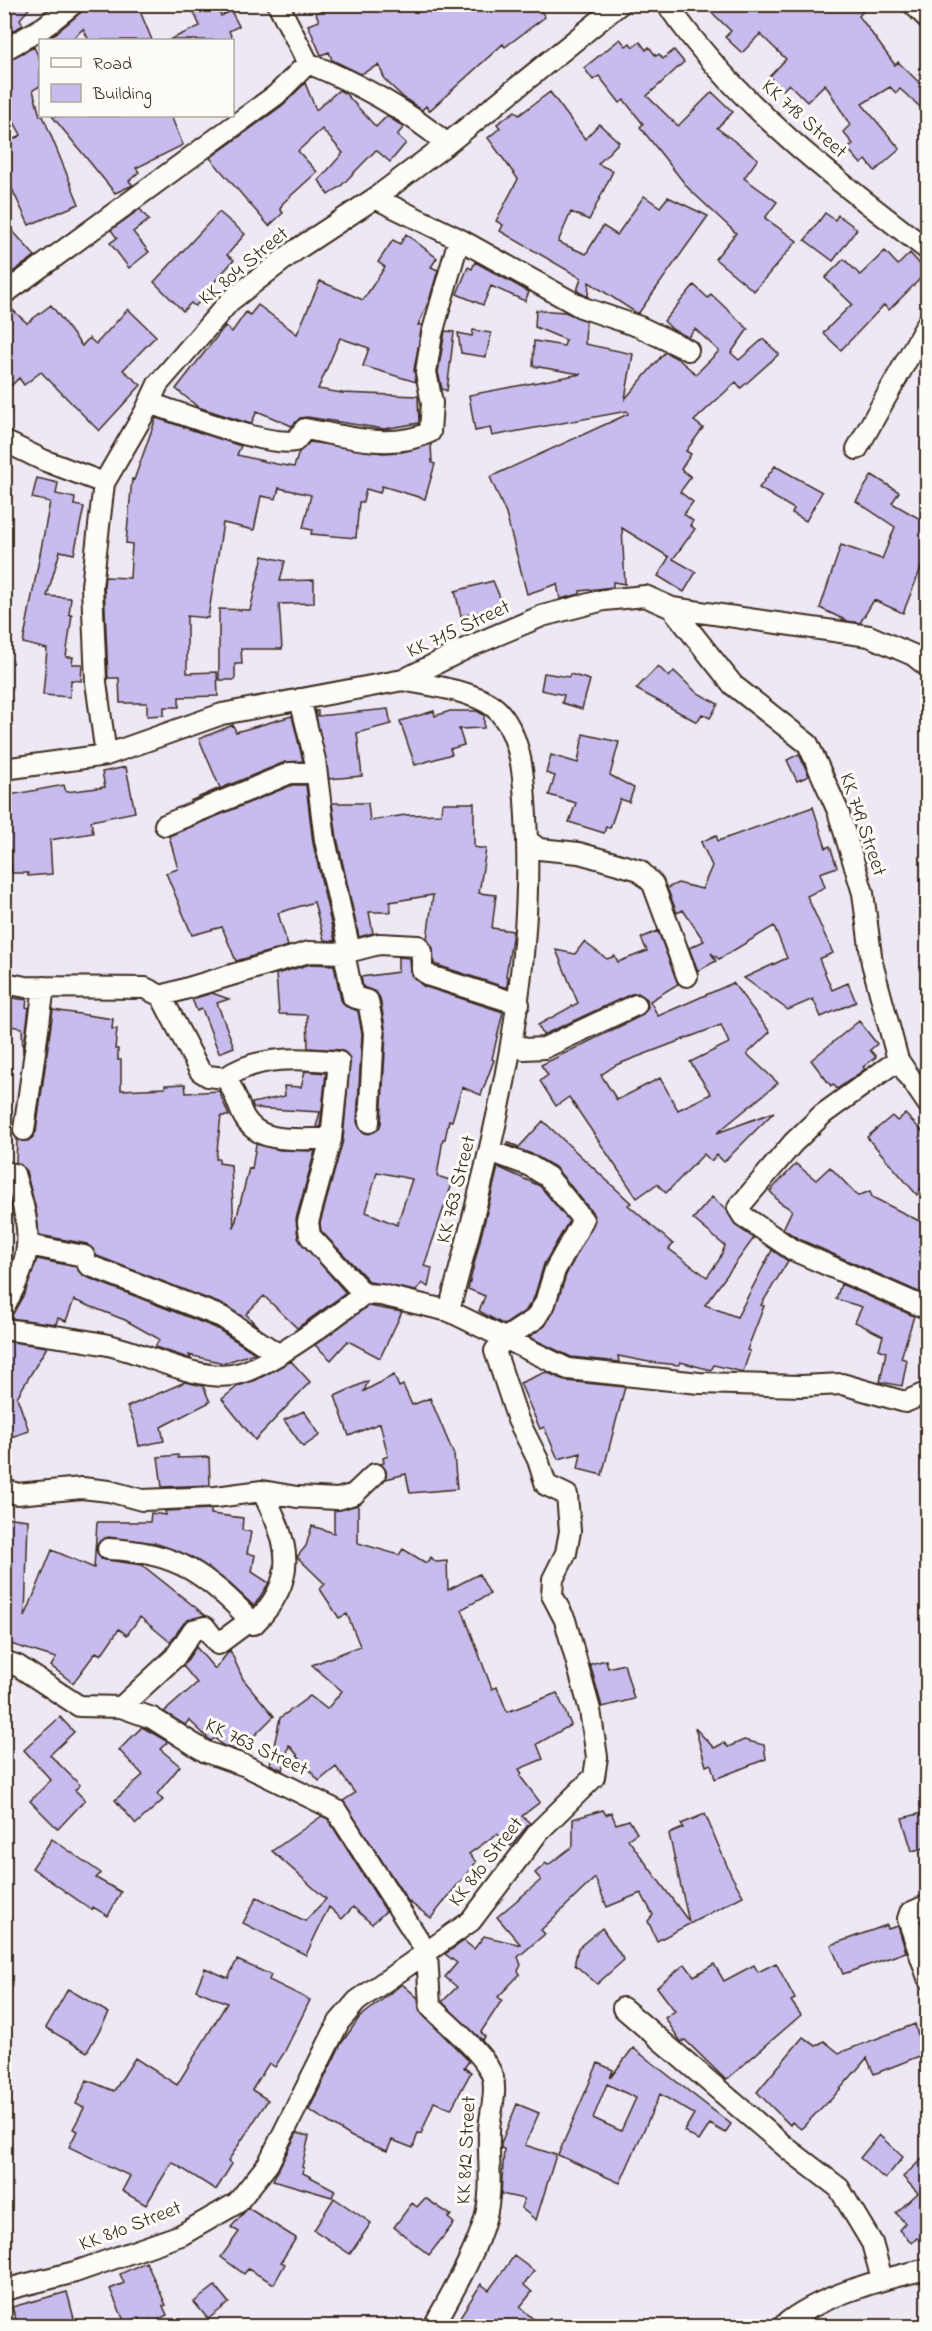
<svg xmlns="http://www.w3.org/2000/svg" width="932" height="2331" font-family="'Indie Flower',sans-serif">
  <rect width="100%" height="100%" fill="#ede8f4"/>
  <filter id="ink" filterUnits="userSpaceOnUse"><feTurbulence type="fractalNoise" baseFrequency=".0167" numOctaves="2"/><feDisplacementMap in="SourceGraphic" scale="12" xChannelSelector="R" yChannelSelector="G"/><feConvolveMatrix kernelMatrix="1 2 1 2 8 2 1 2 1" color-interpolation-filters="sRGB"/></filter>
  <g filter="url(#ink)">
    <path fill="#c8bbed" stroke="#3b2a1e" stroke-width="1.5" fill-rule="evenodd" d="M4 4H33L20 19 23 25 4 36Z
      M85 4H137L152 40H89L83 29 71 40H48L80 13Z
      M190 4H216L221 16 231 11 239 26 229 31 233 40H169L200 26Z
      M334 4H536L545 17 505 47 503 44 429 111 426 106 422 110 403 97 385 80 379 65 361 74 332 60 329 52 321 55 308 25 319 21 316 13Z
      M703 4H869L859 16 895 65 898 62 927 90V113L900 89 896 93 890 87 862 104 900 149 875 171 866 160 861 164 848 149 853 144 843 132 850 125 825 84 807 102 789 84 783 90 769 77 786 59 760 34 742 53 725 37 731 31Z
      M620 39 626 46 630 43 633 47 640 42 646 50 649 47 656 56 659 54 663 59 674 50 684 62 647 96 678 126 712 92 733 112 717 128 758 159 744 178 777 202 765 218 797 241 754 291 715 259 736 233 689 189 640 127 643 124 624 100 620 103 599 76 593 80 584 68Z
      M34 47 40 60V86L33 90 40 116H43L79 204 29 225 4 172V145L21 135 4 103V62Z
      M305 83 316 110 339 90 346 94 376 127 387 116 404 127 397 135 406 143 390 162 376 150 341 186 328 195 319 180 343 153 322 129 298 151 317 172 283 203 280 209 283 213 269 226 210 158 283 105Z
      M550 92 585 139 599 124 619 142 598 164 613 171 589 220 571 212 558 242 586 254 603 226 617 235 644 196 660 207 668 197 708 216 638 314 589 282 588 297 577 291 581 278 500 231 503 225 496 221 518 179 488 138 500 128 497 124 515 111 519 115Z
      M52 116H171L183 145 136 168 139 172 129 181 133 185 115 193Z
      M140 209 149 220 133 232 149 252 129 268 110 243 117 238 111 230Z
      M219 212 245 234 227 255 234 260 207 290 210 292 195 306 191 303 183 311 154 282Z
      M825 213 835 220 838 215 857 229 833 261 805 240Z
      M4 221 35 256 4 278Z
      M406 234 437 258 431 267 438 270 429 301 418 325H422L414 370 416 382 363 366 369 348 340 338 318 389 342 393 418 396 419 423 384 429 307 417 300 418 292 426 257 411 251 424 198 407 176 389 225 326 232 332 246 312 250 315 258 305 297 334 320 281 363 300 385 267 378 262 393 240 400 244Z
      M885 251 898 265 910 253 927 272 889 310 884 305 841 350 823 333 852 304 825 278 844 259 860 275Z
      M475 262 529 292 525 301 491 286 483 305 457 294 468 267 472 269Z
      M694 285 708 298 711 294 748 329 731 353 739 360 763 339 779 354 741 388 736 382 694 421 703 428 686 451 691 454 681 469 691 477 680 492 693 502 684 514 693 521 690 525 695 529 673 559 696 572 684 592 658 576 669 557 622 528 625 584 613 582V587L580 591V594L560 599 557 584 527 594 506 514 490 477 628 414 627 411 492 436 490 428 475 431 469 395 581 374 533 366 534 341 564 346 566 340 535 327 536 310 565 312 586 321 585 344 633 354 625 399 665 352 678 359 696 374 719 351 695 329 688 337 673 330 664 321Z
      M4 302 27 323 51 305 82 346 89 338 96 344 128 309 156 336 123 370 141 385 99 431 41 372 24 385 19 378 4 393Z
      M473 330 491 333 486 357 461 353 458 333 472 336Z
      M445 331 454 332 447 391 442 389 438 372Z
      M156 418 241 446 237 455 276 464 294 467 299 452 310 442 383 453 402 452 431 444 432 463 435 464 425 499 382 486 380 493 366 489 363 502H359L356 538 311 534 312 530 303 528 311 495 279 488 276 499 261 496 254 530 223 523 208 618 187 616V673L217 672 218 696 179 697V707H164V715L147 716V703H120L119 678H108L104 586 105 577 130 578 132 544 126 543 132 479 134 480Z
      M775 466 822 492 806 521 792 513 794 509 759 488Z
      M872 475 899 492 892 503 927 523V553L903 613 874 600 860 623 847 621 820 608 841 545 882 559 895 527 856 501Z
      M37 478 58 483 56 494 75 498 74 505 84 507 74 554 60 551 47 596 71 598 69 615H72L66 657H73L72 664H82L81 681 71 680 70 697 43 695 47 649 23 643 50 502 32 498Z
      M263 556 285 561 280 581 314 580V603L279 604 282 649H241L242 664H235V680H219V609L250 610Z
      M493 581 504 607 461 616 455 591Z
      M658 666 669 677 674 671 696 692 718 704 710 718 702 714 697 722 636 689Z
      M544 673 569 677 570 674 590 680 582 709 562 703 564 695 541 690Z
      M388 709 391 724 357 733 362 776 329 779 315 711H318V716Z
      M434 711 435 716 450 711H477L484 715V728L459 729 464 745 450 749 452 754 415 765 400 721Z
      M292 716 303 761 285 762 190 801 220 788 199 739 233 725 236 732Z
      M583 734 619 742 610 775 634 788 629 802 620 799 610 828 606 827 604 833 569 822 576 803 549 795 555 776 546 773 551 755 578 763Z
      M799 754 809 776 797 781 787 760Z
      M126 767 135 812 91 821 93 833 50 840 52 874 28 876V873H12L4 796 64 785 66 792 105 787 102 772Z
      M292 785H306L313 843 335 941 324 940 314 902 278 913 288 946 236 961 222 927 192 935 166 873 178 869 169 836Z
      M332 803H368L370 821 405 815 441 814 442 803H474V847L486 849 479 893 496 895 492 928 513 931 506 976 508 977 507 988 434 964 433 948 427 939 433 895 390 902 391 912H369L373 933 359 937 337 838Z
      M813 807 826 848 830 846 837 867 820 873 825 887 807 896 833 953 819 959 832 990 848 983 856 1002 821 1017 813 999 788 1010 744 978 787 958 774 926 719 959 711 953 716 961 698 971 689 948 704 941 683 910 677 913 667 888 678 883 702 889 712 866 701 842 716 835 718 841Z
      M658 931 678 984 650 1001 658 1016 733 983 770 1032 747 1054 778 1083 717 1133 774 1112 724 1162 717 1155 711 1161 704 1154 666 1193 657 1184 637 1198 569 1097 556 1106 540 1081 548 1075 541 1065 641 1016 648 1007 647 999 638 993 631 994 543 1035 538 1025 578 1003 556 950 575 954 584 942 607 959 615 956 618 962 647 951 641 938ZM721 1025 729 1043 690 1062 711 1094 678 1110 660 1078 617 1100 601 1075 616 1065Z
      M398 957 410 958 411 975 423 986 503 1012 492 1059 494 1060 481 1095 462 1087 452 1121 449 1120 445 1139H443L437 1176 453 1181 424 1266 432 1268 428 1287 422 1283 416 1291 370 1282 321 1231 320 1223 343 1140 350 1058 341 1050 308 1048 307 1015 279 1014 276 974 311 964 334 965 341 1000 345 1006 358 1011 362 1034 357 1122 362 1132 369 1134 379 1129 381 1123 386 1033 380 998 376 992 363 987 361 977 398 972ZM377 1172 412 1179 397 1225 366 1212Z
      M212 993 229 999 217 1003 234 1047 219 1053 202 1009 197 1011 192 999Z
      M7 997 27 1000 26 1007 29 1008 23 1054 22 1028 4 1025Z
      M53 1010 113 1019 112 1029H117L115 1049H118V1060H121V1090L165 1088V1085L185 1084 186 1093 219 1091 229 1116H221L216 1159H219V1163L231 1165 234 1228 249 1168 252 1169 256 1144 280 1150 315 1151 296 1219 298 1238 346 1293 297 1328 264 1296 246 1314 258 1327 226 1306 97 1256 87 1244 39 1235 36 1210 26 1171 16 1162 17 1139 28 1141 36 1132Z
      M859 1021 877 1044 870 1050 876 1057 863 1067 865 1069 837 1089 833 1084 831 1086 811 1060Z
      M305 1071 326 1073 320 1127H316L320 1112 253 1108 252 1103 285 1096 284 1086 301 1087Z
      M905 1114 927 1136V1177L917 1195 867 1137 892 1116 897 1121Z
      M543 1121 631 1203 628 1205 673 1244 669 1249 707 1277 719 1260 725 1246 693 1219 712 1197 727 1210 736 1226 754 1238 705 1305 737 1317 772 1250 788 1261 761 1305 764 1306 747 1350 750 1351 743 1372 714 1365 711 1370 680 1362 679 1365 649 1362 618 1356 619 1362 571 1357 529 1337 545 1326 555 1309 566 1275 595 1220 592 1212 555 1167 534 1155 506 1144 507 1142 519 1147Z
      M796 1164 816 1180 830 1167 858 1196 870 1191 872 1197 927 1225 922 1245 927 1246V1258L921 1293 799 1239 783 1229 792 1210 779 1202 770 1191Z
      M498 1167 540 1186 569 1221 544 1264 534 1298 526 1310 504 1325 479 1311 485 1296 468 1289Z
      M37 1259 76 1267 84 1276 216 1328 255 1353 224 1363 189 1355 191 1359 155 1347 159 1339 125 1320 74 1300 66 1321 58 1318 56 1324 9 1318 25 1293Z
      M841 1284 914 1316 901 1358 907 1360 902 1386 880 1382 886 1352 879 1349 883 1336 855 1322 862 1307 836 1299Z
      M368 1306 402 1312 380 1358 348 1341 331 1360 315 1345Z
      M5 1341 47 1347 17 1397 29 1431 8 1438 4 1429Z
      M291 1361 310 1382 255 1440 222 1399 238 1386 256 1380Z
      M546 1372 566 1381 625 1387 602 1475 578 1469 581 1453 558 1459 544 1427 540 1429 520 1383Z
      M394 1375 399 1387 403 1385 412 1405 430 1398 454 1455 457 1489 410 1493 406 1474 386 1479V1471L380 1464 384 1463 383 1458 388 1456 380 1423 349 1436 335 1396 368 1381 364 1391Z
      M185 1382 203 1386 210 1402 161 1427 164 1441 139 1446 134 1422 127 1407Z
      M304 1411 320 1435 303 1447 284 1420Z
      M178 1455V1458L209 1457 210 1485 162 1487 158 1457Z
      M358 1505V1543L399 1555 403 1549 426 1563 431 1557 436 1562 447 1561 448 1590 479 1574 490 1594 462 1609 492 1689 497 1687 507 1712 557 1693 571 1725 537 1744 543 1759 519 1769 522 1774 520 1776 540 1802 522 1816 530 1823 511 1846 497 1834 469 1854 476 1862 431 1918 408 1901 343 1801 355 1793 336 1767 319 1781 289 1745 283 1770 270 1764 280 1718 310 1696 327 1709 342 1691 312 1665 360 1646 347 1614 339 1618 320 1589 325 1584 297 1557 306 1546 312 1526 334 1533V1511Z
      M211 1509V1514L243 1518 242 1530 251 1532 247 1553 255 1555 252 1572 269 1583 254 1606 229 1583 194 1558 155 1543 108 1537 98 1543 96 1549 101 1559 142 1565 205 1615 184 1623 170 1642 140 1617 127 1635 119 1629 101 1655 96 1652 73 1683 51 1666 56 1658 4 1642V1517L28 1520 25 1617 52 1550 94 1568 97 1522H150L151 1513 166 1515 165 1511Z
      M196 1647 215 1669 230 1650 243 1679 274 1716 239 1751 222 1745 215 1738 211 1741 189 1720 185 1725 164 1712 197 1683 183 1666Z
      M606 1660 608 1668 624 1664 634 1699 602 1707 590 1664Z
      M60 1717 74 1732 50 1755 80 1785 75 1790 85 1800 58 1829 30 1801 51 1780 24 1750Z
      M142 1727 168 1742 160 1749 180 1766 157 1794 163 1800 136 1824 115 1800 143 1775 119 1750Z
      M695 1728 714 1748 724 1743 728 1747 744 1740 764 1745 766 1759 715 1779 711 1764 706 1766Z
      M603 1810 606 1815 611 1812 616 1824 629 1820 637 1833 628 1839 689 1922 669 1834 683 1828 681 1824 705 1814 731 1875 743 1896 657 1941 648 1921 653 1915 641 1893 607 1907 595 1878 541 1930 545 1934 518 1957 521 1965 518 1971 520 1974 498 1997 502 2000 481 2032 485 2037 482 2040 442 2002 457 1987 445 1977 457 1963 445 1954 464 1941 474 1949 484 1936 521 1945 497 1917 541 1880 535 1873 546 1863 548 1865 573 1846V1819Z
      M927 1812V1847L912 1851 902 1818Z
      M322 1816 328 1819 386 1911 372 1924 353 1907 342 1919 329 1907 306 1955 243 1923 257 1897 305 1921 326 1899 272 1851Z
      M52 1839 101 1873 96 1878 121 1892 108 1916 93 1907 92 1910 32 1868Z
      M887 1925 888 1929 898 1926 906 1952 843 1974 831 1945Z
      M602 1928 624 1960 597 1984 575 1965V1961L578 1948Z
      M237 1960 271 1975 269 1980 310 2000 284 2053 275 2067 269 2063 252 2090 268 2100 228 2161 232 2164 216 2190 172 2162 146 2205 122 2191 130 2176 69 2147 77 2131 73 2129 84 2108 76 2104 87 2080 114 2091 135 2058 177 2085 227 2003 196 1990 205 1968 228 1978Z
      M776 1963 795 1999 791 2001 801 2015 726 2080 685 2040 681 2042 665 2018 675 2011 657 1987 685 1964 694 1976 714 1964 724 1981 754 1965 758 1972Z
      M402 1984 418 1998 422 2014 469 2061 464 2068 471 2072 451 2109 434 2102 421 2134 418 2133 413 2148 392 2140 387 2151 352 2137 309 2110 341 2044 359 2018Z
      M68 1989 109 2013 87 2052 46 2028Z
      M915 2024 918 2036 927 2034V2053L874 2074 867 2058 829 2102 828 2101 801 2129 792 2122 790 2125 757 2092 803 2037 816 2046 824 2041 839 2053Z
      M633 2048 731 2124 725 2133 710 2124 699 2141 684 2131 694 2114 660 2094 620 2183 558 2155 598 2063 613 2070 610 2078ZM607 2084 636 2098 621 2131 593 2118Z
      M517 2104 539 2113 525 2145 556 2155 536 2220 521 2208 524 2199 501 2194 504 2149 501 2148V2143Z
      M297 2133 309 2136 302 2167 304 2168 303 2173 335 2190 332 2197 273 2180Z
      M879 2135 903 2157 885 2179 860 2158Z
      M927 2154V2245L917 2238 912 2243 899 2230 905 2223 896 2213 918 2193 903 2177Z
      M334 2198 371 2223 350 2254 314 2230Z
      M425 2198 451 2215 448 2218 454 2223 429 2255 394 2227 412 2203 417 2207Z
      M248 2208 296 2238 281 2262 285 2264 274 2284 248 2269 244 2274 221 2257 239 2232 231 2227Z
      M514 2256 534 2271 524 2285 532 2292 520 2307 541 2326H454L481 2284 489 2290Z
      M146 2262 166 2305 163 2306 167 2315 152 2323 150 2320 142 2324 139 2317 125 2323 110 2289 124 2283 120 2274Z
      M215 2286 229 2303 208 2319 194 2302Z
      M67 2292 76 2326H18L12 2307Z"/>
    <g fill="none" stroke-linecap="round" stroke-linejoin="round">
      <defs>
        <path id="street" d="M278 4 308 63C359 84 404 108 447 144
          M667 4C734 102 834 179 928 250
          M913 4 928 19
          M4 50 44 27 73 4
          M375 198 459 239 581 307 640 327 688 350
          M4 290 8 291 276 95 308 63
          M149 403C182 413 265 447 295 441L305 429C345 436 391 451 430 432L432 403 426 372 432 334 459 239
          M4 441 43 460 104 483
          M857 449 928 322
          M672 608 733 685 808 744 838 811 863 893 872 963 898 1060 928 1104
          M300 699 315 760 325 840 350 951
          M106 755 96 682 92 586 104 483 145 412 158 384 230 301 296 250 375 198 447 144 620 4
          M4 769 106 755 222 714 403 680 471 646 542 616 604 600 645 596 672 608 869 636 913 655 928 667
          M165 825 290 773H316
          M527 840 539 849 579 853 639 870 653 884 687 976
          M344 953 353 997 368 1001 374 1033 369 1122
          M4 983 26 987 145 988 161 996 200 1071 208 1076 225 1078C235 1089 237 1104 244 1117 260 1146 301 1138 331 1139
          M161 996 309 952 344 953 379 944 418 946 422 953V970L430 976 519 1004
          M512 1042 524 1049 544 1048 636 1005
          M898 1060 823 1114 793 1143 738 1208 743 1216 793 1250 928 1309
          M225 1078C258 1055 301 1058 339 1062L331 1139 308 1222 310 1236 364 1294
          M24 1130 44 987
          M4 1172 14 1174C32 1233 35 1251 4 1307
          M28 1245 84 1256 88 1265 222 1317 278 1354
          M449 1311 568 1369 699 1383 802 1386 842 1384 905 1402 928 1392
          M4 1329C39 1334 74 1338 108 1345 146 1353 199 1383 237 1374 270 1366 336 1316 364 1294L381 1295 449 1311C491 1148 536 988 526 817 524 782 523 741 500 713 482 691 430 686 403 680
          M4 1489 17 1494 82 1488 109 1491 142 1500 216 1497 262 1491 297 1497 338 1499 354 1494 375 1474
          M108 1549C176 1551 208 1575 254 1624 300 1578 289 1544 262 1491
          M4 1661 18 1666 79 1706 121 1707 152 1718 206 1752 246 1766 336 1810 427 1953 430 2006C447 2024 487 2055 493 2078 497 2097 489 2114 489 2133 488 2161 493 2191 485 2219 474 2257 452 2292 434 2326
          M121 1707 175 1657 193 1630 205 1627 218 1644 245 1624H254
          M928 1905 910 1913 908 1919 928 1978
          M623 2008 788 2149 839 2188 872 2243 882 2279
          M4 2290 75 2272 181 2235 237 2203 268 2164 339 2022 357 2001 471 1921 539 1831 594 1777 597 1757 590 1710 565 1620 552 1595 553 1579 566 1553 570 1531 567 1495 546 1485 538 1460 518 1420 495 1351 504 1339 535 1319 545 1303 555 1270 583 1220 548 1177 530 1166 490 1151
          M783 2326C816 2297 884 2278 928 2269"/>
      </defs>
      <use href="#street" stroke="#3b2a1e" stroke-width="24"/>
      <use href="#street" stroke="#fdfcf7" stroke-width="20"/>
    </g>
  </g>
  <g text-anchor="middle" stroke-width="6" stroke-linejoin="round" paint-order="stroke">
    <g font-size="21" fill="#3b2a1e" stroke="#fdfcf7">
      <text transform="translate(805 118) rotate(42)" y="7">KK 718 Street</text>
      <text transform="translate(243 265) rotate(-40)" y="7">KK 804 Street</text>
      <text transform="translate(458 628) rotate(-25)" y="7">KK 715 Street</text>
      <text transform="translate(864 824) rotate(71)" y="7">KK 749 Street</text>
      <text transform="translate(455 1189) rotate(-76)" y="7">KK 763 Street</text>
      <text transform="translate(257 1746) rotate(25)" y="7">KK 763 Street</text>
      <text transform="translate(485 1861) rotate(-52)" y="7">KK 810 Street</text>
      <text transform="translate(465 2150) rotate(-87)" y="7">KK 812 Street</text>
      <text transform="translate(130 2225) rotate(-21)" y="7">KK 810 Street</text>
    </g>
  </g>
  <rect width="932" height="2331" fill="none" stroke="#fdfcf7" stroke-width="24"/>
  <rect x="12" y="12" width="908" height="2307" fill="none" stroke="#3b2a1e" stroke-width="2" filter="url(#ink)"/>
  <rect x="39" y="39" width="195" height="78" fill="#fdfcf7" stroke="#afa8a0" stroke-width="1.5"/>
  <rect x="51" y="58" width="30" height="9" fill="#fdfcf7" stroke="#afa8a0" stroke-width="1.5"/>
  <text x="93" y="69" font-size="18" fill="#3b2a1e">Road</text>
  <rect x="51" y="84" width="30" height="18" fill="#c8bbed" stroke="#afa8a0" stroke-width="1.5"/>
  <text x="93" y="99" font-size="18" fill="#3b2a1e">Building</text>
</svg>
